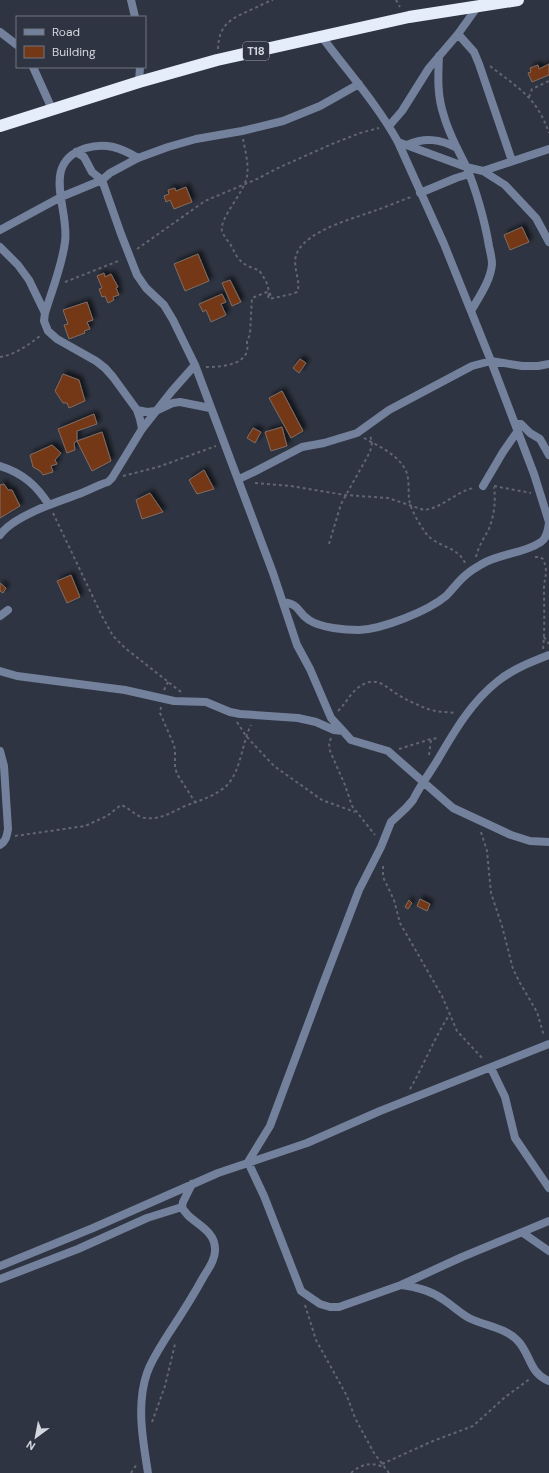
<svg xmlns="http://www.w3.org/2000/svg" width="549" height="1473" font-family="'DM Sans',sans-serif">
  <defs>
    <filter id="shadow"><feDropShadow dx="3.5" dy="-3.5" stdDeviation="2" flood-color="#0009"/></filter>
  </defs>
  <rect width="100%" height="100%" fill="#2e3441"/>
  <path fill="#753816" stroke="#7e6d65" filter="url(#shadow)" d="M549 64V75L532 82 528 73 531 72 530 68 538 65 539 69Z
    M186 187 192 202 174 209 170 200 166 202 164 196 169 194 168 190 175 188 176 191Z
    M522 227 529 242 510 250 504 235Z
    M198 254 209 281 185 291 174 264Z
    M104 273 105 277 111 274 118 287 116 288 119 295 113 297 114 300 108 303 105 296 102 297 99 289 102 288 97 276Z
    M230 280 241 302 232 306 222 283Z
    M222 294 226 302 221 304 226 315 211 322 206 310 203 312 199 304Z
    M87 302 93 320 87 322 90 329 84 331 85 333 69 339 64 325 68 324 63 310Z
    M300 359 306 363 299 373 293 368Z
    M63 374 79 380 85 401 69 408 67 403H63L55 391Z
    M282 391 303 431 291 438 269 398Z
    M94 414 97 424 77 431V441L74 443 75 450 67 453 58 429Z
    M282 427 287 446 271 451 265 432Z
    M253 428 261 432 255 443 247 438Z
    M102 432 111 461 92 471 77 441Z
    M52 445 61 453 55 460 57 464 51 466 53 472 43 475 40 471 33 467 30 455Z
    M204 470 214 489 197 494 189 480Z
    M4 484 8 490H12L20 506 0 518V485Z
    M150 493 163 512 142 519 136 500Z
    M71 575 80 597 67 603 57 581Z
    M0 583 6 588 3 593 0 591Z
    M420 899 430 904 427 911 417 906Z
    M409 900 412 903 408 909 405 907Z"/>
  <g fill="none" stroke-linecap="round" stroke-linejoin="round">
    <path stroke="#616671" stroke-width="2" stroke-dasharray="3 3" stroke-linecap="butt" d="M396 0 400 7
      M218 49C219 22 233 18 255 8 261 5 267 2 273 0
      M490 66C519 89 536 96 549 133
      M529 97 532 89 549 81
      M243 139C245 150 249 164 247 176 245 192 219 218 222 231 224 237 229 242 232 247 238 261 244 266 259 270L266 281 271 297 268 293
      M137 249 205 201 257 179 278 168 332 144 360 133 379 128
      M65 282 121 260
      M0 357C15 355 28 345 40 336
      M206 367C218 367 243 366 247 351 248 348 247 345 247 341 248 338 250 336 250 333 251 321 251 310 252 298L267 292 269 299 292 294 297 292C302 282 291 266 297 253 307 230 355 218 377 210 388 206 400 201 411 197
      M364 438C378 446 397 454 405 469 410 478 408 490 409 499 411 511 419 523 425 532 435 547 458 546 465 563
      M123 476 158 467 216 446
      M255 483 291 486 345 495 388 498 424 510C443 508 456 491 474 488
      M494 486 531 493
      M53 513 101 614 113 636 125 648 181 692
      M329 544 341 504 370 452 372 443 370 435
      M476 557C478 548 483 539 488 531 494 517 496 502 494 487
      M535 557H540L543 559C549 573 544 577 544 589 544 609 545 629 543 649
      M544 637 549 644
      M164 690 168 682
      M161 707 160 713 174 745 175 750V767L177 774 195 802
      M338 711C348 701 352 689 366 683 379 678 387 688 397 694 406 700 416 704 425 708 435 712 445 712 456 713
      M237 722 246 736 274 766 322 800 355 812
      M331 738 329 743 330 751 345 785 352 806 375 835
      M399 749 431 739 439 738
      M429 755 431 740
      M481 832 487 851 491 893 502 926 513 969 520 983 537 1012 544 1036
      M15 836 85 826 107 816 121 805C130 808 136 817 145 818 161 820 172 812 185 806 198 801 210 798 221 790 241 778 241 744 251 725
      M383 866V877L394 900 400 923 442 996 457 1031 483 1059
      M410 1089C424 1065 434 1038 450 1014
      M305 1305 316 1340 347 1396 355 1418 374 1453 389 1473
      M152 1422 165 1386 175 1344
      M382 1464 433 1441 473 1426 504 1398 531 1378
      M131 1473 137 1464
      M351 1473C361 1464 373 1461 385 1468"/>
    <path stroke="#74819c" stroke-width="8" d="M131 0 135 17
      M0 32 17 45
      M458 34 474 52 479 64 512 161
      M322 37C348 72 377 104 398 142L444 244 491 361 534 474 549 522
      M439 56C438 76 437 96 444 116 449 134 458 150 466 166 476 189 485 222 489 246 490 251 492 258 492 264 491 280 479 297 471 311
      M33 67 52 109
      M139 82 140 67
      M389 126 402 111 429 68 458 34 478 6
      M398 142 466 167 483 171 549 149
      M407 145C425 137 440 139 457 148
      M76 152 84 157 92 172 102 180 121 234 137 275 146 288 164 305 173 320 195 365 273 573 297 645 310 669 331 718 343 731
      M138 158C121 148 106 142 86 148 39 163 70 209 65 242 62 266 52 290 45 313L44 321 48 331 57 339 96 361 105 368 113 377 137 410 140 419 142 429
      M483 171 505 185 536 218 549 242
      M420 193 456 178 469 174
      M0 230 61 197 102 180 110 173 138 158 168 147 196 139 242 131 283 121 320 106 359 84
      M0 247 18 265 29 280 45 313
      M137 410 147 412 156 411 173 403 180 402 210 408
      M515 424H521L530 433 540 439 549 455
      M0 466C23 473 37 486 49 505
      M239 481V479L254 472 302 447 324 443 357 433 389 410 472 366 491 361 522 366H538L549 364
      M483 486 503 452 517 432
      M0 535C13 516 57 502 79 494 89 490 98 485 108 482L112 478 142 429 172 391 195 365
      M283 602C302 605 296 612 309 620 321 628 345 630 359 630 383 629 428 611 446 596 453 589 459 580 467 574 471 570 477 567 482 564 501 553 523 554 541 542 547 538 548 530 549 523
      M0 616 8 610
      M549 655C531 662 513 669 498 681 471 702 454 732 437 761 429 774 420 786 413 800L406 808 391 822 381 847 359 890 323 984 270 1126 248 1162 264 1196 301 1291 320 1304 330 1307H339L401 1285 462 1257 549 1221
      M0 671 17 676 125 690 174 701 206 702 230 712 240 714 298 718 316 722 334 730 343 731 351 740 388 751 453 808 511 835 530 841 549 842
      M0 751 4 766 8 829C7 836 6 841 0 845
      M491 1068 505 1097 515 1138 549 1188
      M523 1233 549 1251
      M0 1266 93 1228 218 1173 307 1143 380 1111 549 1044
      M0 1279 78 1249 147 1218 182 1207
      M402 1285C417 1287 432 1291 444 1300 453 1306 460 1313 469 1318 485 1326 505 1327 518 1341 531 1355 529 1373 549 1381
      M148 1473C143 1441 136 1405 147 1373 152 1359 161 1346 169 1333 181 1315 193 1296 204 1276 209 1268 216 1258 215 1248 214 1227 188 1222 182 1207L183 1202 192 1184"/>
    <path stroke="#e6edfa" stroke-width="12" d="M0 126 139 82 217 60 409 17 518 0"/>
  </g>
  <g text-anchor="middle" stroke-width="3" stroke-linejoin="round" paint-order="stroke">
    <rect fill="#2e3441" stroke="#a2a6b0" stroke-width="1" x="243" y="42" width="26" height="18" rx="3"/>
    <g font-size="11" font-weight="bold" fill="#d3d7df">
      <text x="256" y="55">T18</text>
    </g>
  </g>
  <rect x="16" y="16" width="130" height="52" fill="#2e3441" stroke="#707580"/>
  <rect x="24" y="29" width="20" height="6" fill="#74819c" stroke="#707580"/>
  <text x="52" y="36" font-size="12" fill="#d3d7df">Road</text>
  <rect x="24" y="46" width="20" height="12" fill="#753816" stroke="#707580"/>
  <text x="52" y="56" font-size="12" fill="#d3d7df">Building</text>
  <g transform="translate(36 1437) rotate(212)" stroke="#2e3441" stroke-width="3" paint-order="stroke">
  <path d="M0-3L7 15L0 10L-7 15Z" fill="#d3d7df"/>
  <text y="-6" font-size="11" font-weight="bold" text-anchor="middle" fill="#d3d7df">N</text>
  </g>
</svg>
